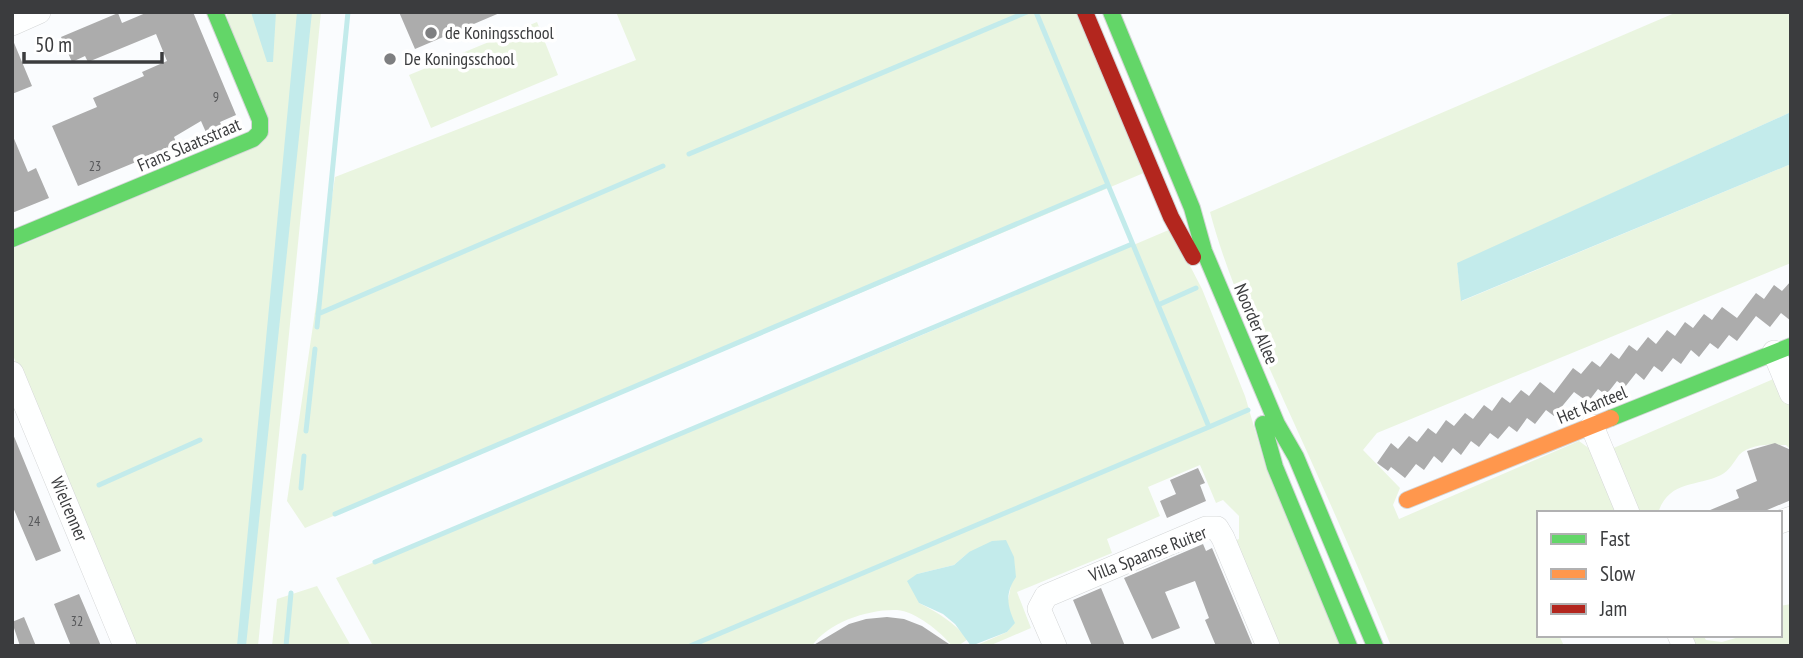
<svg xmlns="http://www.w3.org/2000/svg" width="1803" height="658" font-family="'PT Sans Narrow',sans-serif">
  <rect width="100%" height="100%" fill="#fafcfe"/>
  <path fill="#eaf5e0" d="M226 12H321L258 646H135L12 353V249L260 145Z
    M616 12H1078L1146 172 305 528 287 501 335 177 636 60Z
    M1677 12H1791V112L1457 264 1462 301 1791 164V263L1377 433 1363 450 1400 488 1393 505 1399 519 1579 441 1594 452 1618 513H1539V635H1559L1564 646H1391C1357 563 1321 482 1284 401 1257 340 1227 277 1210 212Z
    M537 22 558 75 431 128 409 75Z
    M1171 229 1202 289 1245 396 1267 471 1343 646H1276L1234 541 1239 539V516L1223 500 1216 503 1200 465 1148 487 1160 516 1107 539 1112 553 1017 592 1031 628 989 646H975L1007 632 1014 623 1007 606 1011 585 969 552 954 565 917 574 919 603C939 613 953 622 968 639L958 646H952C941 632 915 611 897 610 869 609 828 622 812 646H373L336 578 908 341Z
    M1778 377 1791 408V450L1786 445C1771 444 1750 444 1739 455 1734 462 1729 471 1721 475 1696 487 1669 480 1658 513H1635L1609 450Z
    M317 586 351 646H272L277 599Z
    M1791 604V646H1691L1686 635H1703L1706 640 1722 642 1746 635H1780V606Z"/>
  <path fill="#c3ebeb" d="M251 12H276L273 62H267Z
    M297 12H312L246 646H237Z
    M1791 112V164L1461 301 1457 263Z
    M1006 540 1014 557 1016 577C1005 593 1007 606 1015 623L1007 632 971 646 955 624 943 614 919 603 907 581 917 574 954 565 969 552 992 541Z"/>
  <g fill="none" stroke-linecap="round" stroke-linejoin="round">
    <path stroke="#c3ebeb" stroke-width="5" d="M689 154 1027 12
      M1158 305 1196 288
      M318 314 663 166
      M317 327 348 12
      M1209 427 1248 410
      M306 431 315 349
      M99 485 200 440
      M301 488 304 456
      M335 514 1108 185
      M375 562 1132 244
      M286 646 291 593
      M690 646 1209 427 1036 12"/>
  </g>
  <path fill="#acacac" d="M148 12H193L236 115 220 122 224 131 208 137 201 121 174 137 177 145 78 186 52 126 97 107 93 98 144 76 142 72 167 61 156 34 88 62 85 56 72 62 61 37 118 13 122 23Z
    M399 12H502L415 49Z
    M12 38 32 86 12 94Z
    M12 134 28 172 36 168 49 198 12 213Z
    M1791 281V321L1781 313 1770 327 1756 316 1737 341 1729 335 1718 349 1710 343 1699 357 1691 350 1681 364 1673 358 1662 372 1654 366 1644 380 1636 373 1625 387 1617 381 1606 395 1598 389 1588 402 1574 392 1554 416 1546 410 1535 424 1527 418 1517 432 1509 426 1498 439 1490 433 1479 447 1471 441 1461 455 1453 448 1442 463 1434 456 1424 470 1416 464 1405 478 1391 467 1388 471 1377 463 1391 443 1398 449 1409 436 1417 442 1428 428 1436 434 1446 420 1454 426 1465 413 1473 419 1484 405 1492 411 1502 397 1510 403 1521 390 1529 396 1540 382 1554 393 1573 368 1581 374 1592 361 1600 367 1611 353 1619 359 1629 345 1637 351 1648 337 1656 344 1667 330 1675 336 1685 322 1693 328 1704 314 1712 320 1722 307 1737 318 1756 293 1764 299 1774 285 1782 291Z
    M13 434 61 551 36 561 12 505Z
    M1775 443 1791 450V500L1760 513H1703L1739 498 1736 490 1757 481 1747 451Z
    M1198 468 1205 483 1200 485 1206 501 1167 518 1160 501 1176 494 1170 480Z
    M1203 544 1206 551 1212 548 1253 646H1216L1205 620 1209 618 1195 581 1165 592 1180 628 1152 639 1124 578Z
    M1101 588 1125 646H1092L1078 612 1073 600Z
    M79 594 85 608 101 646H71L60 619 54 604Z
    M24 617 36 646H20L12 622Z
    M887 617 904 619 922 626 952 646H812L849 624 866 619Z"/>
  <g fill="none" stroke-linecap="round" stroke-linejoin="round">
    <defs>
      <path id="street" d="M12 24 39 12
        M1774 352 1791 393
        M12 373 125 646
        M1592 426 1628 513
        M1780 522 1791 518
        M1679 635 1684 646
        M1055 646 1039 609 1046 596 1206 528H1217L1223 538 1268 646"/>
      <path id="fast" d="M1111 12 1192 208 1204 251 1277 424 1296 457 1375 646
        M12 239 253 139 260 132V120L215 12
        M1611 418 1791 346
        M1263 424 1275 467 1349 646"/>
      <path id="slow" d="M1407 500 1611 418"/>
      <path id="jam" d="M1085 12 1171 217 1193 257"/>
    </defs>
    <use href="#street" stroke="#d4d6d7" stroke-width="24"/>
    <use href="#fast" stroke="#d4d6d7" stroke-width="18"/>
    <use href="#slow" stroke="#d4d6d7" stroke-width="18"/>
    <use href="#jam" stroke="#d4d6d7" stroke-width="18"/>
    <use href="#street" stroke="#feffff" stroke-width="23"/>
    <use href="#fast" stroke="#63d668" stroke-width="16"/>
    <use href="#slow" stroke="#ff974d" stroke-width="16"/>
    <use href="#jam" stroke="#b3261e" stroke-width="16"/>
  </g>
  <g fill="#7e7f81" stroke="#fff" stroke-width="2.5">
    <circle cx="431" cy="33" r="7"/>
    <circle cx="390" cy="59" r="7"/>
  </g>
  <g text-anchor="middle" stroke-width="7" stroke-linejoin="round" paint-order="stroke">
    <g font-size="14" fill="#57585a">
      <text x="216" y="102">9</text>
      <text x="95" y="171">23</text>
      <text x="34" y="526">24</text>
      <text x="77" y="626">32</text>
    </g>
    <g font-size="18" fill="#3b3c3e" stroke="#fff" text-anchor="start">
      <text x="445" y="39">de Koningsschool</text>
      <text x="404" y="65">De Koningsschool</text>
    </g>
    <g font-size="18" fill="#3b3c3e" stroke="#fff">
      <text transform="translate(189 145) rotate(-23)" y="6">Frans Slaatsstraat</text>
      <text transform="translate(1256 324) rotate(67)" y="6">Noorder Allee</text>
      <text transform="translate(1592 405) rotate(-22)" y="6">Het Kanteel</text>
      <text transform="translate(69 509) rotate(67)" y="6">Wielrenner</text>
      <text transform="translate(1148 554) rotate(-21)" y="6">Villa Spaanse Ruiter</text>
    </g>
  </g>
  <rect width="1803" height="658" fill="none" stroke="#3b3c3e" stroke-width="28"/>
  <rect x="1537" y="511" width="245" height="126" fill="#ffffff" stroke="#b1b1b2" stroke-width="2"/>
  <rect x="1551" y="534" width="35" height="10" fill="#63d668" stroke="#b1b1b2" stroke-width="2"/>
  <text x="1600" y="546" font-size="21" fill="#3b3c3e">Fast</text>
  <rect x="1551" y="569" width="35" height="10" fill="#ff974d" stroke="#b1b1b2" stroke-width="2"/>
  <text x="1600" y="581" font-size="21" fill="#3b3c3e">Slow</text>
  <rect x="1551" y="604" width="35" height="10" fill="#b3261e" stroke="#b1b1b2" stroke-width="2"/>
  <text x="1600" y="616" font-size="21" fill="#3b3c3e">Jam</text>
  <path d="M24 52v10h138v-10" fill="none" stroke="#3b3c3e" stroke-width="3.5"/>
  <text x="35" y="52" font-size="21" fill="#3b3c3e" stroke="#ffffff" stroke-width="5" paint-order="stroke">50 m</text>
</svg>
